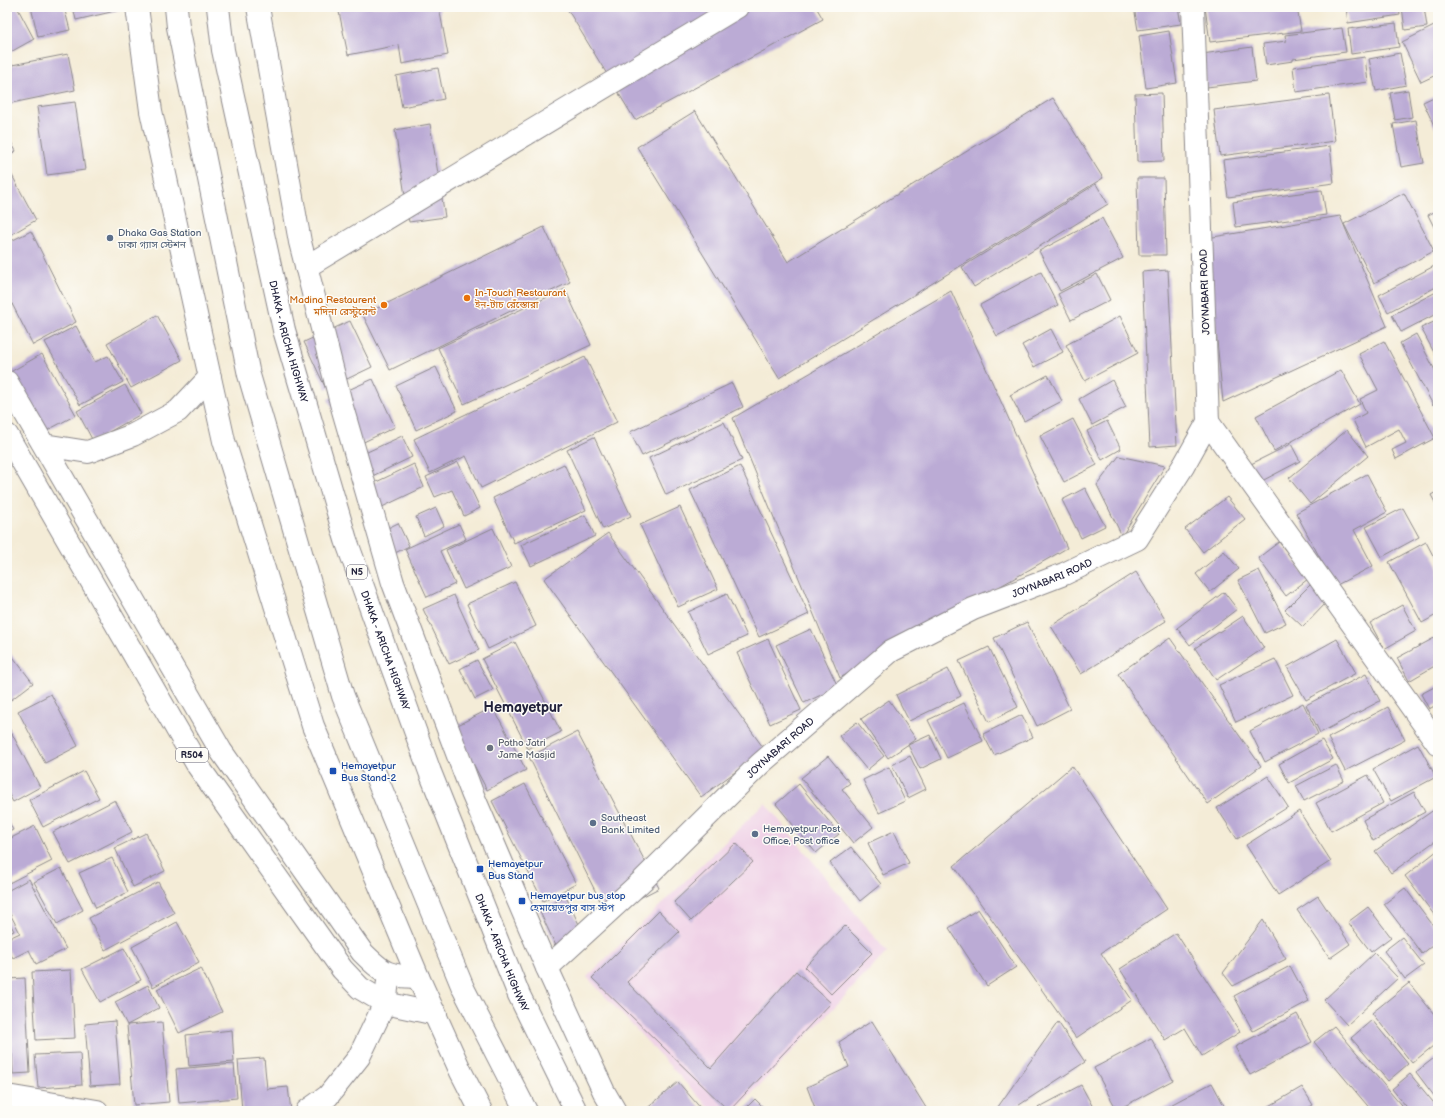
<svg xmlns="http://www.w3.org/2000/svg" width="1445" height="1118" font-family="'Balsamiq Sans','Noto Sans Bengali',sans-serif">
  <rect width="100%" height="100%" fill="#fdfcf7"/>
  <filter id="ink" filterUnits="userSpaceOnUse"><feTurbulence type="fractalNoise" baseFrequency=".025" numOctaves="2"/><feDisplacementMap in="SourceGraphic" scale="8" xChannelSelector="R" yChannelSelector="G"/><feConvolveMatrix kernelMatrix="1 2 1 2 8 2 1 2 1" color-interpolation-filters="sRGB"/></filter>
  <filter id="wash" filterUnits="userSpaceOnUse"><feTurbulence type="fractalNoise" baseFrequency=".012" numOctaves="4" result="noise"/><feDisplacementMap in="SourceGraphic" scale="16" xChannelSelector="R" yChannelSelector="G"/><feGaussianBlur stdDeviation="0.9" result="paint"/><feColorMatrix in="noise" values="0 0 0 0 0 0 0 0 0 0 0 0 0 0 0 0 0 1.4 0 .05"/><feComposite in="paint" operator="in"/></filter>
  <g filter="url(#wash)">
    <rect width="100%" height="100%" fill="#f4ecd7"/>
    <path fill="#efd0e6" fill-rule="evenodd" d="M765 803 887 952 735 1111H712L587 977ZM735 844 753 863 691 920 674 901ZM659 912 679 932 627 982 711 1068 795 971 830 1003 729 1111 592 978ZM845 926 872 953 831 994 805 967Z"/>
    <g id="blocks">
      <path fill="#bbabd5" d="M7 7H17L34 39 7 54Z
        M31 7H64L70 30 38 37Z
        M73 7H119L120 10 76 20Z
        M338 7H439L448 55 402 64 399 45 348 55Z
        M566 7H816L823 19 635 120Z
        M1134 7H1178L1181 24 1138 30Z
        M1205 7H1297L1301 31 1210 42Z
        M1346 7H1399L1400 15 1348 23Z
        M1402 7H1424L1427 27 1405 30Z
        M1396 23 1399 47 1351 54 1348 29Z
        M1438 24V74L1421 82 1402 42Z
        M1342 28 1346 52 1293 59V61L1266 65 1263 44 1286 41 1285 35Z
        M1169 31 1177 83 1146 88 1139 36Z
        M1252 47 1256 81 1207 87 1202 54Z
        M1400 53 1406 85 1376 91 1369 59Z
        M68 54 75 90 7 104V66Z
        M1365 57 1368 82 1296 92 1293 67Z
        M438 68 444 99 402 107 396 76Z
        M1408 90 1412 117 1395 120 1390 93Z
        M1162 93 1164 161 1137 162 1135 94Z
        M1329 95 1335 141 1220 156 1214 110Z
        M1438 95V134L1423 102Z
        M1053 98 1103 178 779 378 637 147 695 111 788 262Z
        M75 102 85 170 47 175 37 107Z
        M1416 120 1424 163 1401 167 1393 124Z
        M430 124 445 217 409 222 395 130Z
        M7 135 16 151 7 156Z
        M1330 146 1334 183 1228 197 1223 160Z
        M7 166 36 220 7 237Z
        M1137 178H1164L1166 255H1139Z
        M1096 184 1108 204 974 287 962 267Z
        M1322 190 1326 215 1236 227 1233 202Z
        M1404 193 1434 251 1374 283 1344 224Z
        M1438 210V235L1428 215Z
        M1340 216 1387 326 1223 402 1207 238Z
        M1102 218 1123 258 1060 291 1039 251Z
        M544 227 570 282 390 370 363 315Z
        M31 231 76 322 33 345 7 294V243Z
        M1438 264V286L1388 312 1379 295Z
        M1168 270 1177 445 1150 447 1142 272Z
        M1041 272 1058 305 997 336 980 305Z
        M1097 274 1110 300 1071 320 1058 294Z
        M565 289 591 345 464 404 438 348Z
        M951 291 1067 548 840 678 733 418Z
        M1438 291V313L1401 332 1392 315Z
        M157 315 182 360 131 388 107 343Z
        M1120 316 1138 353 1085 381 1066 345Z
        M1438 320V360L1421 328Z
        M350 321 372 367 326 389 304 342Z
        M76 326 95 362 108 356 123 382 80 405 45 342Z
        M1051 329 1063 352 1034 367 1022 345Z
        M1416 334 1438 376V402L1433 405 1400 343Z
        M1384 341 1435 438 1396 459 1392 450 1406 443 1399 429 1366 447 1353 420 1366 413 1360 399 1378 390 1359 354Z
        M42 354 76 415 46 431 12 371Z
        M585 357 617 422 481 488 466 456 430 473 414 439Z
        M436 367 457 411 416 430 396 386Z
        M1341 370 1360 404 1274 451 1256 416Z
        M1048 375 1062 401 1024 421 1010 395Z
        M373 379 395 427 351 448 328 399Z
        M1112 380 1126 407 1092 425 1079 399Z
        M732 383 743 407 642 456 630 432Z
        M125 385 141 414 93 441 77 411Z
        M1073 419 1097 465 1064 482 1040 436Z
        M1107 421 1121 449 1102 460 1087 431Z
        M724 422 742 460 666 495 649 458Z
        M1347 430 1368 456 1310 504 1289 478Z
        M402 436 412 457 364 480 354 458Z
        M594 437 631 516 603 529 567 450Z
        M1291 444 1300 461 1260 482 1251 464Z
        M1119 456 1165 466 1122 536 1097 485Z
        M458 462 480 508 464 516 452 490 435 497 426 477Z
        M414 464 424 487 380 508 370 485Z
        M564 464 586 510 514 543 493 498Z
        M740 466 809 614 759 637 690 490Z
        M1367 474 1387 512 1354 530 1373 566 1335 586 1296 513Z
        M1085 488 1105 526 1081 538 1062 500Z
        M1438 491V508L1431 495Z
        M1227 497 1245 519 1203 552 1185 529Z
        M680 507 718 589 678 607 640 525Z
        M436 508 444 526 424 536 416 517Z
        M1403 508 1419 537 1382 557 1366 527Z
        M585 515 595 536 531 566 521 545Z
        M398 523 409 546 387 557 376 534Z
        M459 524 466 539 440 551 455 584 427 597 405 549Z
        M493 528 511 567 464 589 446 550Z
        M608 533 765 750 701 797 544 579Z
        M1279 542 1308 579 1286 596 1258 558Z
        M1426 542 1438 565V614L1422 623 1389 562Z
        M1224 551 1239 569 1210 592 1196 574Z
        M1259 570 1286 623 1265 633 1238 580Z
        M1136 572 1166 621 1081 674 1051 626Z
        M515 582 536 626 488 649 467 604Z
        M1310 585 1327 602 1303 627 1285 610Z
        M1224 592 1237 609 1190 645 1177 628Z
        M727 594 747 636 708 654 688 612Z
        M454 595 479 650 449 664 423 609Z
        M1402 605 1416 631 1384 649 1370 623Z
        M1243 616 1264 648 1216 680 1195 648Z
        M1027 622 1070 709 1037 726 994 638Z
        M811 629 838 687 804 703 776 645Z
        M1438 636V664L1409 681 1397 658Z
        M1170 638 1261 766 1208 804 1118 674Z
        M768 639 801 710 770 724 737 653Z
        M1337 639 1356 673 1306 700 1287 667Z
        M515 642 561 732 528 749 482 659Z
        M989 647 1018 707 989 722 959 661Z
        M7 649 33 683 7 703Z
        M1275 659 1293 695 1236 722 1219 685Z
        M477 660 493 690 475 699 460 669Z
        M948 669 961 696 909 721 896 695Z
        M1366 674 1380 701 1320 733 1306 705Z
        M1438 685V704L1429 709 1421 694Z
        M51 694 78 746 45 763 18 711Z
        M889 700 916 739 888 758 861 719Z
        M964 703 983 741 947 758 928 720Z
        M1303 703 1318 734 1265 762 1250 731Z
        M493 707 526 770 487 790 454 727Z
        M1388 707 1405 740 1345 771 1328 738Z
        M1022 715 1033 737 994 755 983 734Z
        M857 722 884 756 867 770 839 736Z
        M9 728 40 787 13 802 7 791V729Z
        M577 732 659 888 607 915 529 757Z
        M930 735 941 759 920 769 908 745Z
        M1322 740 1333 759 1289 783 1279 764Z
        M1418 744 1436 777 1391 801 1373 769Z
        M828 756 850 783 842 789 873 827 853 843 801 778Z
        M910 756 926 789 908 798 892 765Z
        M1336 765 1344 781 1304 801 1296 786Z
        M1072 766 1167 909 1101 953 1132 1000 1076 1038 954 866Z
        M889 767 905 801 879 813 863 780Z
        M84 771 99 798 43 827 29 800Z
        M1368 775 1383 803 1331 831 1316 803Z
        M1268 776 1288 807 1237 839 1217 808Z
        M525 784 576 884 543 901 492 801Z
        M799 784 839 834 816 853 776 804Z
        M1414 792 1425 812 1373 841 1363 820Z
        M115 800 132 832 70 864 53 832Z
        M1438 807V839L1391 873 1375 851Z
        M1299 811 1331 861 1278 895 1246 845Z
        M7 818 13 830 7 833Z
        M35 826 52 861 7 884V840Z
        M894 831 909 863 883 875 868 843Z
        M146 833 165 871 133 887 115 848Z
        M736 843 753 862 691 921 674 902Z
        M851 847 881 884 860 901 830 863Z
        M1438 850V920L1405 876Z
        M112 858 128 892 96 908 79 873Z
        M61 868 83 910 57 924 34 882Z
        M29 879 66 949 36 964 29 950 13 958 7 948V939L20 933 7 908V891Z
        M158 882 174 913 105 950 89 918Z
        M1405 888 1438 932V941L1422 954 1384 904Z
        M1318 896 1350 944 1330 958 1297 910Z
        M566 897 584 935 557 948 539 910Z
        M1368 907 1391 937 1371 952 1348 922Z
        M978 909 1016 967 987 986 949 928Z
        M659 911 679 932 627 982 711 1068 796 971 831 1003 729 1111 592 978Z
        M7 918 14 931 7 934Z
        M1263 920 1286 959 1233 986 1223 973Z
        M177 922 199 962 153 987 132 947Z
        M845 926 872 953 831 994 805 967Z
        M1176 933 1240 1032 1202 1056 1185 1028 1165 1040 1120 969Z
        M1402 937 1424 965 1405 979 1384 951Z
        M124 948 141 980 100 1002 82 969Z
        M1374 953 1398 978 1347 1025 1324 1000Z
        M1290 966 1309 1001 1253 1031 1234 996Z
        M201 968 222 1012 179 1033 157 989Z
        M71 970 75 1038 36 1040 32 972Z
        M25 978 30 1073 13 1074 12 1054 7 1055V979Z
        M1409 983 1438 1019V1042L1412 1063 1372 1013Z
        M148 985 159 1008 127 1025 115 1002Z
        M1297 1014 1312 1042 1250 1075 1235 1047Z
        M1372 1020 1408 1064 1388 1081 1351 1038Z
        M115 1021 120 1084 90 1086 85 1024Z
        M872 1021 928 1111H808L815 1108 807 1087 849 1067 839 1042Z
        M162 1022 169 1102 134 1105 127 1025Z
        M1058 1022 1085 1062 1010 1111H995Z
        M1334 1026 1406 1111H1372L1314 1042Z
        M232 1030 234 1062 189 1066 186 1035Z
        M1151 1038 1173 1080 1117 1110 1094 1068Z
        M80 1053 82 1085 38 1088 35 1055Z
        M1438 1055V1101L1416 1072Z
        M264 1058 267 1089 288 1087 291 1111H242L238 1060Z
        M234 1064 237 1098 179 1103 176 1069Z
        M1410 1074 1438 1108V1111H1410L1392 1089Z
        M678 1082 703 1111H644Z
        M1212 1083 1227 1111H1159Z
        M1081 1085 1095 1111H1032Z
        M1302 1087 1313 1105 1303 1111H1261Z
        M755 1099 767 1111H743Z"/>
    </g>
  </g>
  <g filter="url(#ink)">
    <use href="#blocks" fill-opacity="0" stroke="#8b8789" stroke-width="1"/>
    <g fill="none" stroke-linecap="round" stroke-linejoin="round">
      <defs>
        <g id="minor">
          <path d="M306 267 737 7"/>
          <path d="M1208 422 1438 744"/>
          <path id="s1" d="M547 968 643 880 760 764 891 651 973 609 1064 574 1137 539 1184 465 1208 422 1193 7"/>
          <path d="M7 1096 97 1111"/>
          <path d="M307 1111 328 1096 359 1057 385 1003 389 974"/>
        </g>
        <path id="major" d="M7 382 221 751 362 952C384 974 388 976 418 977
          M7 435 198 766 342 969 360 988 385 1003 436 1014
          M44 445 88 452 133 435 178 411 210 377"/>
        <g id="highway">
          <path d="M137 7 151 111 224 441 313 726 418 977 461 1072 481 1111"/>
          <path d="M176 7 178 27 249 375 343 696 463 988 526 1111"/>
          <path id="s2" d="M218 7 223 50 284 330 346 540 430 772 519 995 576 1111"/>
          <path d="M258 7 300 242 342 407 393 583 472 793 547 968 604 1092 615 1111"/>
        </g>
      </defs>
      <use href="#minor" stroke="#8b8789" stroke-width="24"/>
      <use href="#major" stroke="#8b8789" stroke-width="24"/>
      <use href="#highway" stroke="#8b8789" stroke-width="24"/>
      <use href="#minor" stroke="#fff" stroke-width="22"/>
      <use href="#major" stroke="#fff" stroke-width="22"/>
      <use href="#highway" stroke="#fff" stroke-width="22"/>
    </g>
  </g>
  <g fill="#5c6f8a" stroke="#fdfcf7" stroke-width="1.5">
    <circle cx="110" cy="238" r="4"/>
    <circle cx="593" cy="823" r="4"/>
    <circle cx="755" cy="834" r="4"/>
  </g>
  <g fill="#e8710a" stroke="#fdfcf7" stroke-width="1.5">
    <circle cx="467" cy="298" r="4"/>
    <circle cx="384" cy="305" r="4"/>
  </g>
  <circle fill="#6b7280" stroke="#fdfcf7" stroke-width="1.5" cx="490" cy="748" r="4"/>
  <g fill="#1a4fb4" stroke="#fdfcf7" stroke-width="1.5">
    <rect x="329" y="767" width="8" height="8" rx="2"/>
    <rect x="476" y="865" width="8" height="8" rx="2"/>
    <rect x="518" y="897" width="8" height="8" rx="2"/>
  </g>
  <g text-anchor="middle" stroke-width="3" stroke-linejoin="round" paint-order="stroke">
    <g fill="#fdfcf7" stroke="#646373" stroke-width="1">
      <rect x="347" y="565" width="20" height="14" rx="3"/>
      <rect x="176" y="748" width="32" height="14" rx="3"/>
    </g>
    <g font-size="9" font-weight="bold" fill="#22223b">
      <text x="357" y="575">N5</text>
      <text x="192" y="758">R504</text>
    </g>
    <g font-size="10" fill="#4e5e75" stroke="#fdfcf7" text-anchor="start">
      <text x="118" y="236">Dhaka Gas Station<tspan x="118" dy="12">ঢাকা গ্যাস স্টেশন</tspan></text>
      <text x="601" y="821">Southeast<tspan x="601" dy="12">Bank Limited</tspan></text>
      <text x="763" y="832">Hemayetpur Post<tspan x="763" dy="12">Office, Post office</tspan></text>
    </g>
    <g font-size="10" fill="#c56008" stroke="#fdfcf7" text-anchor="start">
      <text x="475" y="296">In-Touch Restaurant<tspan x="475" dy="12">ইন-টাচ রেঁস্তোরা</tspan></text>
      <text x="376" y="303" text-anchor="end">Madina Restaurent<tspan x="376" dy="12">মদিনা রেস্টুরেন্ট</tspan></text>
    </g>
    <g font-size="10" fill="#22223b" stroke="#fdfcf7">
      <text transform="translate(1204 292) rotate(-92)" y="4">JOYNABARI ROAD</text>
      <text dy="4" stroke="none"><textPath href="#s2" startOffset="342">DHAKA - ARICHA HIGHWAY</textPath></text>
      <text dy="4" stroke="none"><textPath href="#s1" startOffset="645">JOYNABARI ROAD</textPath></text>
      <text dy="4" stroke="none"><textPath href="#s2" startOffset="666">DHAKA - ARICHA HIGHWAY</textPath></text>
      <text dy="4" stroke="none"><textPath href="#s1" startOffset="321">JOYNABARI ROAD</textPath></text>
      <text dy="4" stroke="none"><textPath href="#s2" startOffset="990">DHAKA - ARICHA HIGHWAY</textPath></text>
    </g>
    <g font-size="10" fill="#5b616d" stroke="#fdfcf7" text-anchor="start">
      <text x="498" y="746">Potho Jatri<tspan x="498" dy="12">Jame Masjid</tspan></text>
    </g>
    <g font-size="10" fill="#164399" stroke="#fdfcf7" text-anchor="start">
      <text x="341" y="769">Hemayetpur<tspan x="341" dy="12">Bus Stand-2</tspan></text>
      <text x="488" y="867">Hemayetpur<tspan x="488" dy="12">Bus Stand</tspan></text>
      <text x="530" y="899">Hemayetpur bus stop<tspan x="530" dy="12">হেমায়েতপুর বাস স্টপ</tspan></text>
    </g>
    <g font-size="14" font-weight="bold" fill="#22223b" stroke="#fdfcf7">
      <text x="523" y="712">Hemayetpur</text>
    </g>
  </g>
  <rect width="1445" height="1118" fill="none" stroke="#fdfcf7" stroke-width="24"/>
</svg>
